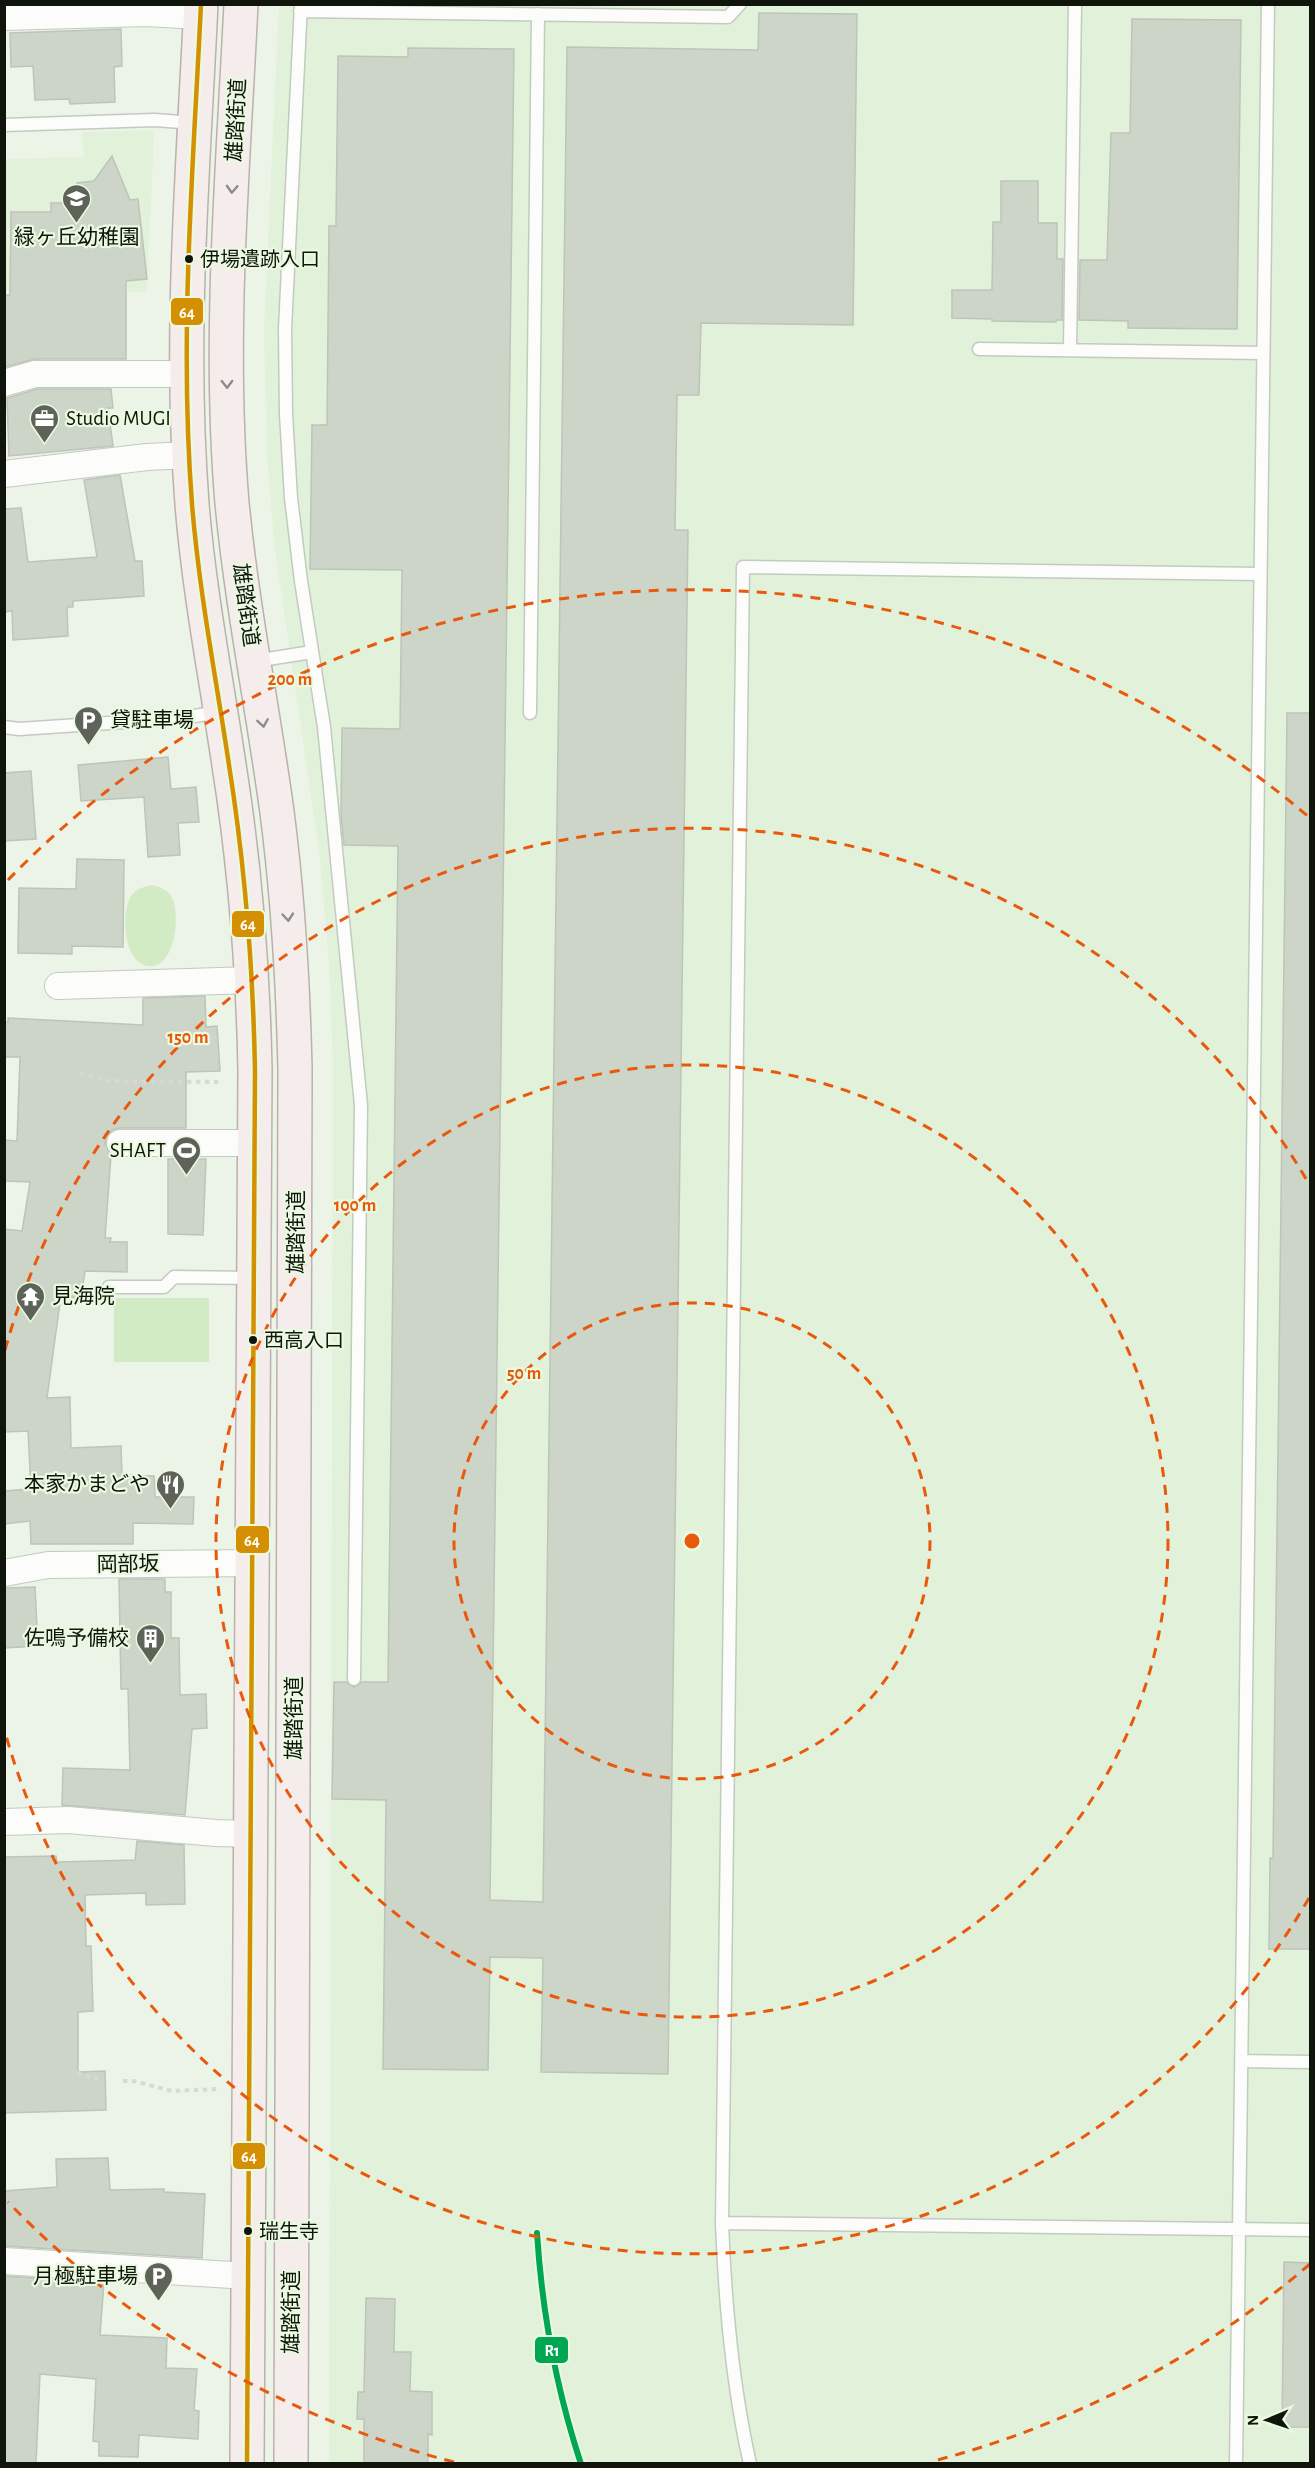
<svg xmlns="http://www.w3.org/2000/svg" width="1315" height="2468" font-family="'Alegreya Sans','Noto Sans JP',sans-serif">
  <rect width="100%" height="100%" fill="#ebf4e6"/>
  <path fill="#e2f1d9" d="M279 5H1310V2463H329L333 1068 329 963 320 858 274 542 267 457 264 329Z
    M154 130 147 292 5 290 4 159 84 157 82 132Z"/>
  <path fill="#d3ebc4" d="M152 885C159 887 167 889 171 896 181 912 176 967 150 966 123 965 120 911 132 895 137 888 144 887 152 885Z
    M114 1298H209V1362H114Z"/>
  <path fill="#cdd4c8" stroke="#bdc4b9" stroke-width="1.5" d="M759 13 857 14 853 325 701 323 699 395H677L675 530H688L668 2074 541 2072 543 1958 490 1957 488 2070 383 2069 386 1800 332 1799 334 1682H346L354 1687 362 1682H388L398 846 344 845 341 815 342 728 400 729 402 570 310 569 312 425H327L329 226H336L338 56 408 57V48L514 49 490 1900 543 1902 567 47 758 50Z
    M1132 19 1241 20 1237 329 1128 328V321L1079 320 1080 260H1107L1111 133H1130Z
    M121 29 122 66 114 67 115 102 70 104 69 99 35 100 33 66 11 67 10 33Z
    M112 156 130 200 138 199 147 279 126 281V359H35L5 367 4 295H10L11 212H51V203H79L77 183 94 181Z
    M1001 181H1038V223H1057V259H1063L1062 320H1056V322L992 321V319L952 318V290H992L993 222H1001Z
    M37 389H111L113 408H108L113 446 9 456 7 398Z
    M120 475 135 561H142L144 596 73 601V607H67L68 636 13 640 12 611 4 612V509L21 508 28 562 97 557 84 480Z
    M1287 713H1311V1949H1269L1270 1858H1273Z
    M168 757 171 789 196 787 199 822 178 823 180 855 148 857 144 797 81 801 78 765Z
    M31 771 36 839 4 841V773Z
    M77 859 124 860 123 947 72 946V954L18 953 19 888 76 889Z
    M205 996 206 1027 217 1026 220 1071 186 1072V1128H120L112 1130 107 1136 105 1144 111 1155 105 1238H111L110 1242H127V1272L85 1271 81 1299 61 1295 47 1398 70 1397 71 1448 121 1446 122 1475 154 1476 155 1497H194L193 1524 133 1523V1544H31L30 1521 4 1524V1491L31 1489 28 1431 4 1432V1229L22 1231 30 1182 4 1181V1140L17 1141 20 1057H4V1022H8V1018L143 1025V998Z
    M168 1159H206L203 1235 168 1234Z
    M119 1579H165V1592H171V1638H179L180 1695 206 1694 207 1728 192 1729 185 1815 62 1805 63 1768 130 1770 128 1689H121Z
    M35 1587 38 1646 4 1648V1588Z
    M137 1841 184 1845 185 1904 146 1905V1893L85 1895 86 1946H91L93 2011 78 2012V2072L105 2071 106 2110 4 2113V1857L56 1856 57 1862 135 1860Z
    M108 2158 110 2190 164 2189V2192L205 2194 202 2258 4 2246V2191L57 2187 56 2159Z
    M1284 2262 1311 2263V2427H1282Z
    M4 2276 104 2282 100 2335 167 2338 166 2368 197 2369 194 2410 199 2411 198 2439 139 2435 138 2457 99 2456V2442L93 2441 96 2379 40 2374 36 2463H4Z
    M366 2298 395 2299 394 2352H411L410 2391 432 2392V2435L428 2434V2463H364V2419H357L358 2392H364Z"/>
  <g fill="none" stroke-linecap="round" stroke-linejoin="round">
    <defs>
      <path id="service" d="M301 4 285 329 286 414 291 498 301 581 324 727 361 1105 354 1679
        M300 11 728 17 740 4
        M4 125 155 120 194 123
        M979 349 1263 353
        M1070 350 1075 4
        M255 661 312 652
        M530 713 538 14
        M4 727 19 729 183 718 218 712
        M109 1287H164L174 1277 254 1278
        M1241 2061 1310 2062
        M722 2223 1310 2230
        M750 2464C732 2384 725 2304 722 2223L743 567 1260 574
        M1236 2464 1268 4"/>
      <path id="minor" d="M4 17 146 13 200 16
        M4 383 35 374H186
        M4 474 147 457 189 455
        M58 986 252 980
        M120 1143H255
        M4 1573 48 1565 253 1563
        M4 1822 68 1820 216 1833 251 1834
        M4 2261 248 2276"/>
      <path id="primary" d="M201 4C193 171 179 337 192 504 199 591 216 678 229 765 245 866 253 968 255 1070L247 2464
        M241 4C233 170 218 338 232 503 242 607 263 709 277 812 288 897 293 983 295 1069L291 2464"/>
    </defs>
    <use href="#service" stroke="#c3cac0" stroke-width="15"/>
    <use href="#minor" stroke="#c3cac0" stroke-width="28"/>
    <use href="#primary" stroke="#bab1ac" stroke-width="36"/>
    <path stroke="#d6d9d4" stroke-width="4" stroke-dasharray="4.5 4.5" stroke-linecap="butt" d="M80 1073 107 1081 223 1082
      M77 2073 103 2081
      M123 2081H134L172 2091 218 2089"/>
    <use href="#service" stroke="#fcfdfb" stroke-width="12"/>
    <use href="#minor" stroke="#fcfdfb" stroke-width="26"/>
    <use href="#primary" stroke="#f4edec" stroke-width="33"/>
    <defs>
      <path id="bus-1" d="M201 4C193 171 179 337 192 504 199 591 216 678 229 765 245 866 253 968 255 1070L247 2464"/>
    </defs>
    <use href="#bus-1" stroke="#eafae0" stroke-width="9"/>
    <use href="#bus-1" stroke="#d49002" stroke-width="4.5"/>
    <defs>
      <path id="rail-1" d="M537 2233C542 2312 556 2388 581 2464"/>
    </defs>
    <use href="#rail-1" stroke="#eafae0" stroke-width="10"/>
    <use href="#rail-1" stroke="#00a651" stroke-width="6"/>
  </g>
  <defs><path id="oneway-chevron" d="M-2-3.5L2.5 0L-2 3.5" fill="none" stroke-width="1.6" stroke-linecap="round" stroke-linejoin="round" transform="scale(1.5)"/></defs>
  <g stroke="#8d8c87">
    <use href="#oneway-chevron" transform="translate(232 189) rotate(93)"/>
    <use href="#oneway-chevron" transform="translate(227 384) rotate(89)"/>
    <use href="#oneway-chevron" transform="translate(263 723) rotate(81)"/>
    <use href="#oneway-chevron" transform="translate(288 917) rotate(85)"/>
  </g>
  <g fill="none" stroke="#e8590c" stroke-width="3" stroke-dasharray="10 8">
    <circle cx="692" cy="1541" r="238"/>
    <circle cx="692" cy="1541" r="476"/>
    <path d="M1309 1898A713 713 0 0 1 5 1732M5 1350A713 713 0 0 1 1309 1184"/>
    <path d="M1310 2264A951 951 0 0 1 930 2462M454 2462A951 951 0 0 1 8 2202M8 880A951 951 0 0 1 1310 818"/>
  </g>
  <defs>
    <symbol id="school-pin" viewBox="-11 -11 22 30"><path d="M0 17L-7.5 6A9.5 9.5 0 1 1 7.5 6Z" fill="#5d6358" stroke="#eafae0"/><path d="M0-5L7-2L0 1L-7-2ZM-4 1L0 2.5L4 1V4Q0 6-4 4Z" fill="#fff"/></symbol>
    <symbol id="office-pin" viewBox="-11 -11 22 30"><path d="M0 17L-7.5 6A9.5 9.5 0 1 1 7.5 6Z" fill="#5d6358" stroke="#eafae0"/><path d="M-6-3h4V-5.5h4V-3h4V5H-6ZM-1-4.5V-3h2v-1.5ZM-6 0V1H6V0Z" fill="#fff"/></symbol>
    <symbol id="parking-pin" viewBox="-11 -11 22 30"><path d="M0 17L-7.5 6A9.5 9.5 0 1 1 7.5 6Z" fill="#5d6358" stroke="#eafae0"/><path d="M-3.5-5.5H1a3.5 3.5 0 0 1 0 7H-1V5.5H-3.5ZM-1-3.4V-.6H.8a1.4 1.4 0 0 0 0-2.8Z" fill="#fff"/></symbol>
    <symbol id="stadium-pin" viewBox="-11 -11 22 30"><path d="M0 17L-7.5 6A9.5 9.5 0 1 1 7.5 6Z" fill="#5d6358" stroke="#eafae0"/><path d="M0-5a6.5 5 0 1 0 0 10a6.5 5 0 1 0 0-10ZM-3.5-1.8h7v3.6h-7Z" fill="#fff"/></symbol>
    <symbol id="temple-pin" viewBox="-11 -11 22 30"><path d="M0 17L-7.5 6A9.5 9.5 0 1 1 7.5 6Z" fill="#5d6358" stroke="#eafae0"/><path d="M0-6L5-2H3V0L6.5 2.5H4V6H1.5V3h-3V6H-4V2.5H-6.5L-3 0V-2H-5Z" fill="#fff"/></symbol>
    <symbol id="restaurant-pin" viewBox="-11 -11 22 30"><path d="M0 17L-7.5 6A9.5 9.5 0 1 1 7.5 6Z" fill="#5d6358" stroke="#eafae0"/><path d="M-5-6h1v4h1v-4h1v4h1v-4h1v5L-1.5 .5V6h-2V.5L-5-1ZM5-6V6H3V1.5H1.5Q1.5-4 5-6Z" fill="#fff"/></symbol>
    <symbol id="building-pin" viewBox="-11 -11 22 30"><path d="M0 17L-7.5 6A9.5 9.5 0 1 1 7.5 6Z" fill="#5d6358" stroke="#eafae0"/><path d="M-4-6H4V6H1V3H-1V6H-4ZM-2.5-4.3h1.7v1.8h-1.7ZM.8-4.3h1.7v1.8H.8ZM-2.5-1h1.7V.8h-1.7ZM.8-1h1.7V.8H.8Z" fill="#fff"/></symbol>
  </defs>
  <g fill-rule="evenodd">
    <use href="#school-pin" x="60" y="182" width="33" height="45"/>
    <use href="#office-pin" x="28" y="402" width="33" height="45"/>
    <use href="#parking-pin" x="72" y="704" width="33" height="45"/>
    <use href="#stadium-pin" x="170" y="1134" width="33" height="45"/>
    <use href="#temple-pin" x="14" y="1280" width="33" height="45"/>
    <use href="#restaurant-pin" x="154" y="1468" width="33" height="45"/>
    <use href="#building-pin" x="134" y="1622" width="33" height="45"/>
    <use href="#parking-pin" x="142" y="2260" width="33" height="45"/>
  </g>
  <g fill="#10150c" stroke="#eafae0" stroke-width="2">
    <circle cx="189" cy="259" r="5"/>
    <circle cx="253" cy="1340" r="5"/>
    <circle cx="248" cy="2231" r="5"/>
  </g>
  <g text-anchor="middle" stroke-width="4.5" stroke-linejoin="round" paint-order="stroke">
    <g font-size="20" fill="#10150c" stroke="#eafae0" text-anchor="start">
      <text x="200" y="266">伊場遺跡入口</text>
      <text x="264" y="1347">西高入口</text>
      <text x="259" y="2238">瑞生寺</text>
    </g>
    <g font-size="21" fill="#10150c" stroke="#eafae0">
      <text transform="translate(236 120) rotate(-87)" y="7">雄踏街道</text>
      <text transform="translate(246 605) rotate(82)" y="7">雄踏街道</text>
      <text transform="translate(296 1232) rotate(-90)" y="7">雄踏街道</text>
      <text transform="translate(128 1564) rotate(-1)" y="7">岡部坂</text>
      <text transform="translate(294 1718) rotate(-90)" y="7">雄踏街道</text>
      <text transform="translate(291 2312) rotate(-90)" y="7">雄踏街道</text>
    </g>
    <g font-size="21" fill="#10150c" stroke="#eafae0" text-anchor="end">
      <text x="77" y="244" text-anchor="middle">緑ヶ丘幼稚園</text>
      <text x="66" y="425" text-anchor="start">Studio MUGI</text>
      <text x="110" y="727" text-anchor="start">貸駐車場</text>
      <text x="166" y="1157">SHAFT</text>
      <text x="52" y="1303" text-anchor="start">見海院</text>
      <text x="150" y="1491">本家かまどや</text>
      <text x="129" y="1645">佐鳴予備校</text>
      <text x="138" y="2283">月極駐車場</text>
    </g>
  </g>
  <circle cx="692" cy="1541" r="9" fill="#e8590c" stroke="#eafae0" stroke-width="3"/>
  <g font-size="18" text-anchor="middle" font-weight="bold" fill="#e8590c" stroke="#eafae0" stroke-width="4.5" stroke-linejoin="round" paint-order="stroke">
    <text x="290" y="685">200 m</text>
    <text x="188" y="1043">150 m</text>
    <text x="355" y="1211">100 m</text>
    <text x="524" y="1379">50 m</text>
  </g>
  <g stroke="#eafae0" stroke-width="2">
    <rect x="170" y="297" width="34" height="29" rx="6" fill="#d49002"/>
    <rect x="231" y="910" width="34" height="28" rx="6" fill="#d49002"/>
    <rect x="235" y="1525" width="35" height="29" rx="6" fill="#d49002"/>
    <rect x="232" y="2142" width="34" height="28" rx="6" fill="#d49002"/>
    <rect x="534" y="2336" width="35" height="28" rx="6" fill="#00a651"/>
  </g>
  <g font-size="16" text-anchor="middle" font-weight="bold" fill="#fff">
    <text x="187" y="318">64</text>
    <text x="248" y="930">64</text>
    <text x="252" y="1546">64</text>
    <text x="249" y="2162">64</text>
    <text x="552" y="2356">R1</text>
  </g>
  <rect width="1315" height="2468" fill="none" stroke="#10150c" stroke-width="12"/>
  <g transform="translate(1267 2420) rotate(268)" stroke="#eafae0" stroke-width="4.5" paint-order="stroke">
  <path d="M0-4.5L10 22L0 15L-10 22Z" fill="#10150c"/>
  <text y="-9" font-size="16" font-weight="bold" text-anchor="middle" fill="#10150c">N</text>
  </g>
</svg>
